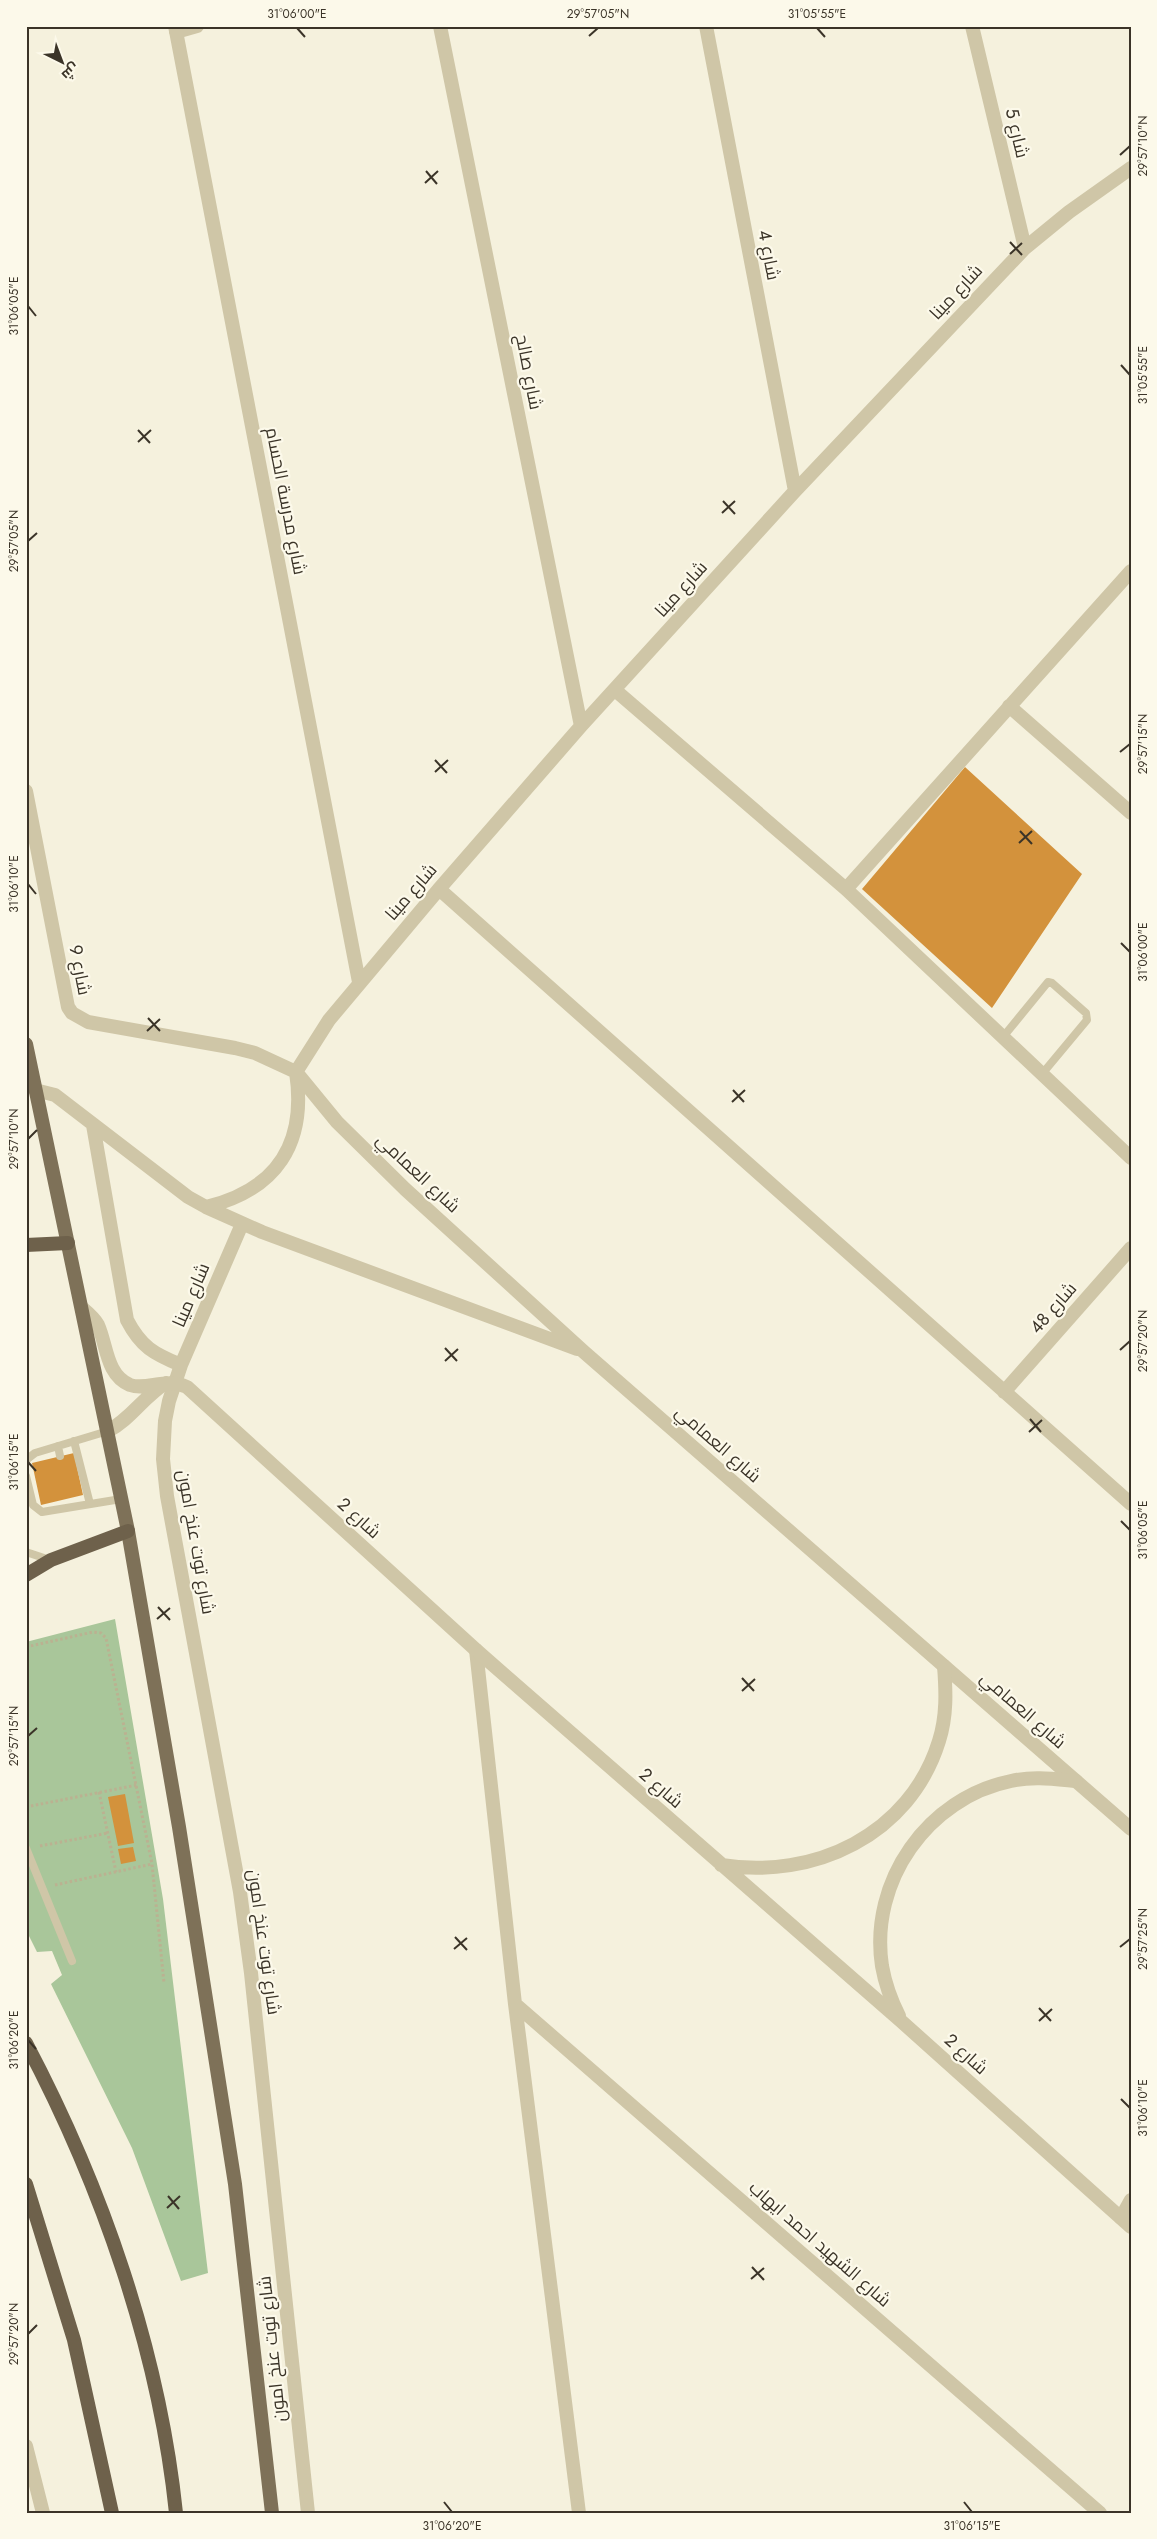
<svg xmlns="http://www.w3.org/2000/svg" width="1157" height="2539" font-family="Jost,Cairo,sans-serif">
  <rect width="100%" height="100%" fill="#f5f1dd"/>
  <path fill="#a9c69a" d="M115 1619 163 1899 208 2273 181 2281 132 2148 51 1984 62 1975 52 1951 37 1952 26 1930V1642Z"/>
  <path fill="#d3923c" d="M965 767 1082 874 992 1008 862 889Z
    M74 1453 83 1495 41 1505 32 1463Z
    M125 1794 134 1843 118 1846 108 1797Z
    M133 1847 136 1861 121 1864 118 1849Z"/>
  <g fill="none" stroke-linecap="round" stroke-linejoin="round">
    <path stroke="#bbb191" stroke-width="3" stroke-dasharray="2.5 2.5" stroke-linecap="butt" d="M26 1647 93 1632 101 1633 106 1638 152 1864 164 1983
      M99 1792 116 1872
      M26 1807 137 1785
      M40 1846 108 1833
      M55 1885 152 1864"/>
    <path stroke="#cfc6a7" stroke-width="8" d="M1003 1037 1048 982 1052 983 1086 1013 1087 1020 1042 1074
      M74 1441 90 1504
      M58 1446 60 1456
      M26 1460 35 1453 108 1431
      M26 1476 33 1505 42 1512 121 1499
      M26 1552 50 1560
      M26 1848 72 1961"/>
    <path stroke="#cfc6a7" stroke-width="14" d="M175 26 359 982
      M440 26 581 726
      M706 26 795 491
      M972 26 1025 248
      M176 32 197 26
      M615 690 846 889 1131 1158
      M1009 706 1131 813
      M26 791 68 1007 72 1013 88 1022 235 1048 255 1053 296 1072 337 1122 405 1189 584 1352 1131 1829
      M439 889 1131 1504
      M846 889 1131 571
      M296 1072 329 1020 439 889 581 726 795 491 1025 248 1069 212 1131 168
      M35 1090 55 1095 188 1197 206 1207 262 1232 577 1349
      M93 1125 127 1320C141 1347 154 1354 181 1365
      M206 1207C276 1190 307 1144 296 1072
      M242 1224 181 1365 169 1401 165 1421 163 1459 167 1496 240 1892 251 1973 308 2513
      M1004 1392 1131 1248
      M476 1650 515 2004 579 2513
      M515 2004 1100 2513
      M1121 2218 1131 2200
      M26 2446 43 2513"/>
    <path stroke="#cfc6a7" stroke-width="14" d="M82 1308C88 1313 94 1318 98 1325 107 1345 106 1375 130 1385 147 1391 165 1377 187 1387L476 1650 901 2021 1131 2227
      M108 1431C131 1419 144 1396 166 1383
      M721 1865C814 1880 910 1835 939 1741 947 1716 946 1691 944 1666
      M899 2016C891 2000 885 1983 882 1966 869 1881 928 1798 1011 1781 1033 1776 1054 1779 1076 1781"/>
    <path stroke="#7e7158" stroke-width="14" d="M26 1044 128 1531 179 1827 235 2184 272 2513"/>
    <path stroke="#6e614b" stroke-width="14" d="M26 1245 68 1243
      M26 1575 51 1560 128 1531
      M26 2043C102 2187 159 2350 176 2513
      M26 2184 74 2340 112 2513"/>
  </g>
  <path fill="none" stroke="#3b3428" stroke-width="2" d="M297 28 305 37M817 28 825 37M589 36 598 28M1120 155 1130 146M426 171 437 184M425 183 438 171M1010 242 1022 255M1010 254 1022 243M28 306 36 316M1121 365 1130 375M138 430 150 443M138 442 151 430M723 501 735 514M722 513 735 501M28 541 37 533M1120 752 1130 744M435 760 447 773M435 772 448 760M1020 831 1032 844M1019 843 1032 831M28 884 36 894M1121 943 1130 952M148 1018 160 1031M147 1031 160 1019M733 1090 744 1102M732 1102 745 1090M28 1139 37 1130M445 1348 457 1361M1120 1350 1130 1341M445 1361 458 1349M1030 1419 1041 1432M1029 1432 1042 1420M28 1462 36 1471M1121 1521 1130 1530M158 1607 170 1620M157 1619 170 1608M742 1678 754 1691M742 1691 755 1679M28 1736 37 1728M455 1937 467 1950M1120 1947 1130 1939M454 1949 467 1938M1039 2008 1051 2021M1039 2021 1052 2009M28 2040 36 2049M1121 2099 1130 2108M168 2196 179 2209M167 2208 180 2196M752 2267 764 2280M751 2279 764 2268M28 2334 37 2325M444 2502 452 2512M964 2502 972 2512"/>
  <g text-anchor="middle" stroke-width="4.5" stroke-linejoin="round" paint-order="stroke">
    <g font-size="18" fill="#3b3428" stroke="#fcf9ea">
      <text transform="translate(1017 133) rotate(77)" y="6">شارع 5</text>
      <text transform="translate(769 255) rotate(79)" y="6">شارع 4</text>
      <text transform="translate(956 292) rotate(-47)" y="6">شارع مينا</text>
      <text transform="translate(529 372) rotate(79)" y="6">شارع صالح</text>
      <text transform="translate(286 501) rotate(79)" y="6">شارع مدرسة الحسام</text>
      <text transform="translate(681 589) rotate(-48)" y="6">شارع مينا</text>
      <text transform="translate(411 892) rotate(-49)" y="6">شارع مينا</text>
      <text transform="translate(80 970) rotate(79)" y="6">شارع 9</text>
      <text transform="translate(418 1173) rotate(43)" y="6">شارع العمامي</text>
      <text transform="translate(191 1295) rotate(-67)" y="6">شارع مينا</text>
      <text transform="translate(1053 1308) rotate(-49)" y="6">شارع 48</text>
      <text transform="translate(718 1444) rotate(41)" y="6">شارع العمامي</text>
      <text transform="translate(359 1518) rotate(42)" y="6">شارع 2</text>
      <text transform="translate(196 1542) rotate(80)" y="6">شارع توت عنخ امون</text>
      <text transform="translate(1023 1710) rotate(41)" y="6">شارع العمامي</text>
      <text transform="translate(661 1788) rotate(41)" y="6">شارع 2</text>
      <text transform="translate(264 1942) rotate(82)" y="6">شارع توت عنخ امون</text>
      <text transform="translate(966 2054) rotate(42)" y="6">شارع 2</text>
      <text transform="translate(820 2244) rotate(41)" y="6">شارع الشهيد احمد ايهاب</text>
      <text transform="translate(272 2349) rotate(-96)" y="6">شارع توت عنخ امون</text>
    </g>
  </g>
  <rect width="1157" height="2539" fill="none" stroke="#fcf9ea" stroke-width="55"/>
  <g transform="translate(62 62) rotate(138)" stroke="#fcf9ea" stroke-width="4" paint-order="stroke">
  <path d="M0-4L9 19L0 12L-9 19Z" fill="#3b3428"/>
  <text y="-8" font-size="14" font-weight="bold" text-anchor="middle" fill="#3b3428">ش</text>
  </g>
  <rect x="28" y="28" width="1102" height="2484" fill="none" stroke="#3b3428" stroke-width="2"/>
  <g font-size="12" text-anchor="middle" fill="#3b3428">
    <text x="297" y="18">31°06'00"E</text>
    <text x="598" y="18">29°57'05"N</text>
    <text x="817" y="18">31°05'55"E</text>
    <text transform="translate(1143 146) rotate(-90)" y="4">29°57'10"N</text>
    <text transform="translate(14 306) rotate(-90)" y="4">31°06'05"E</text>
    <text transform="translate(1143 375) rotate(-90)" y="4">31°05'55"E</text>
    <text transform="translate(14 541) rotate(-90)" y="4">29°57'05"N</text>
    <text transform="translate(1143 744) rotate(-90)" y="4">29°57'15"N</text>
    <text transform="translate(14 884) rotate(-90)" y="4">31°06'10"E</text>
    <text transform="translate(1143 952) rotate(-90)" y="4">31°06'00"E</text>
    <text transform="translate(14 1139) rotate(-90)" y="4">29°57'10"N</text>
    <text transform="translate(1143 1341) rotate(-90)" y="4">29°57'20"N</text>
    <text transform="translate(14 1462) rotate(-90)" y="4">31°06'15"E</text>
    <text transform="translate(1143 1530) rotate(-90)" y="4">31°06'05"E</text>
    <text transform="translate(14 1736) rotate(-90)" y="4">29°57'15"N</text>
    <text transform="translate(1143 1939) rotate(-90)" y="4">29°57'25"N</text>
    <text transform="translate(14 2040) rotate(-90)" y="4">31°06'20"E</text>
    <text transform="translate(1143 2108) rotate(-90)" y="4">31°06'10"E</text>
    <text transform="translate(14 2334) rotate(-90)" y="4">29°57'20"N</text>
    <text x="452" y="2530">31°06'20"E</text>
    <text x="972" y="2530">31°06'15"E</text>
  </g>
</svg>
